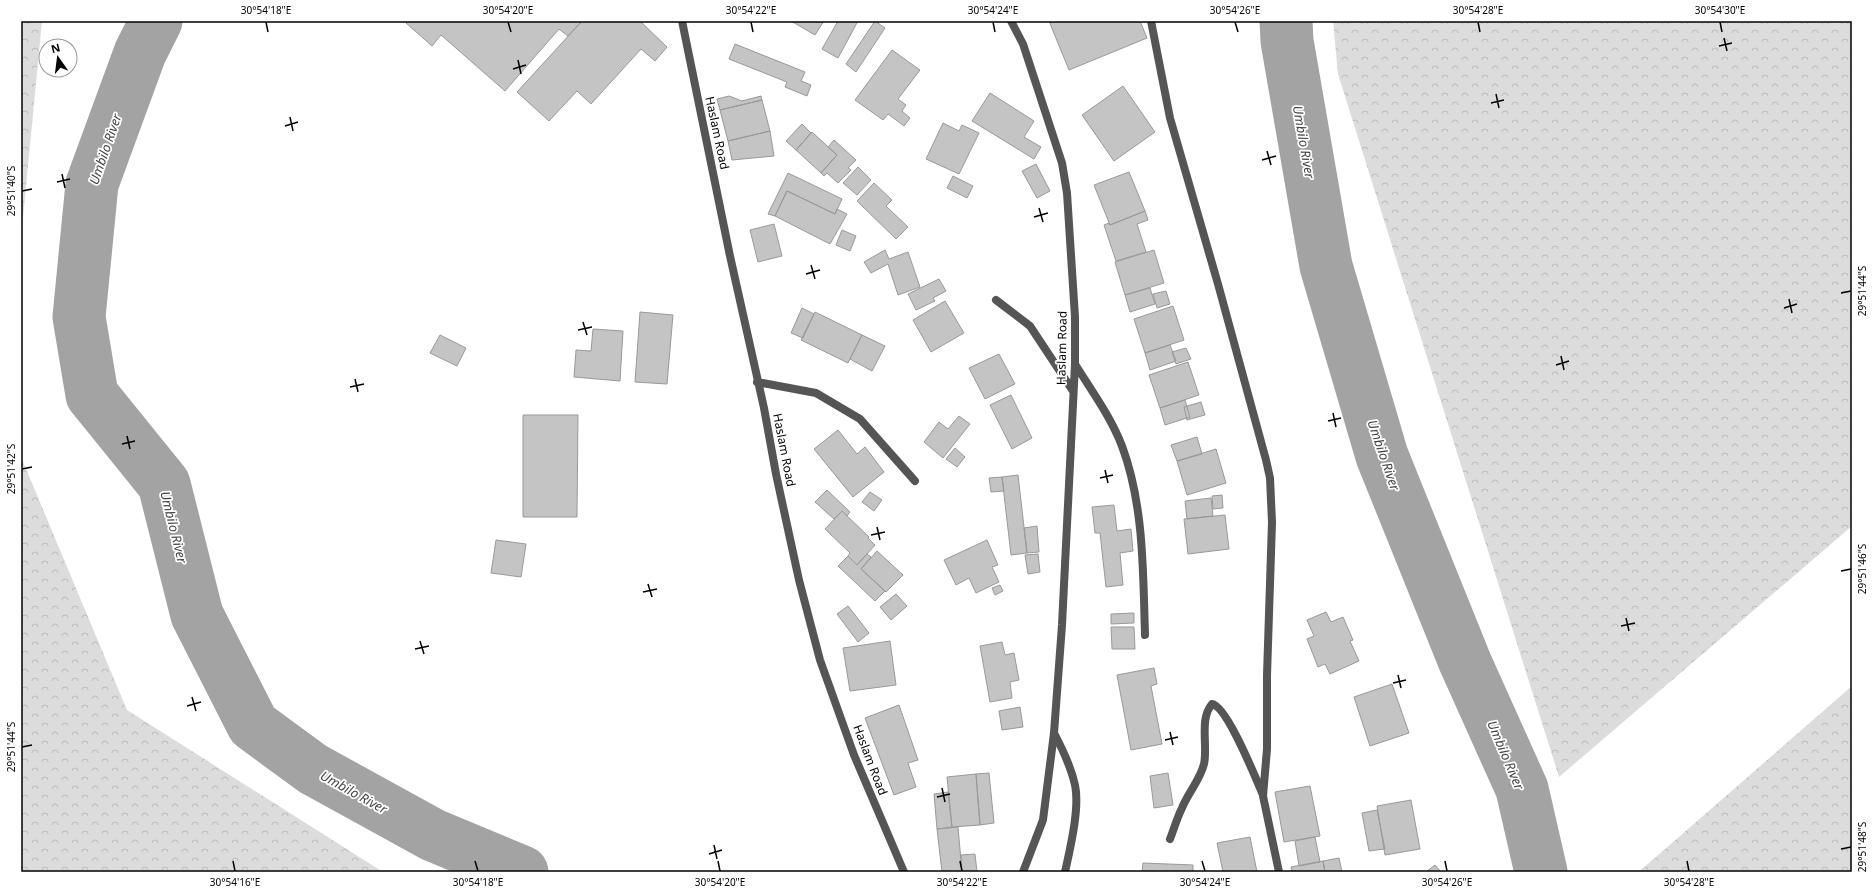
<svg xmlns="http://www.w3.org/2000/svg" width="1873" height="893" font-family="'Noto Sans',sans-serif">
  <defs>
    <pattern id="forest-crowns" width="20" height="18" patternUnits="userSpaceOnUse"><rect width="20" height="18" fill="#dcdcdc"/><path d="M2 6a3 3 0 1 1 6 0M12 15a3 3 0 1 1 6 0" fill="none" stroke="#bbb"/></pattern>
  </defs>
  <rect width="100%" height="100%" fill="#fff"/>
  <path fill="url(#forest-crowns)" d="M21 21H42L21 238Z
    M1333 21H1852V526L1559 777 1338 74Z
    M21 457 127 710 383 872H21Z
    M1852 686V872H1643L1641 870Z"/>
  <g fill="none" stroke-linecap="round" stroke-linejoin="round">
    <path stroke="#a3a3a3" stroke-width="53" d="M156 21 140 53 92 184 79 317 92 395 164 484 197 615 253 725 313 769 433 835 522 872
      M1286 21 1287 41 1326 266 1382 456 1465 662 1522 789 1541 872"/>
  </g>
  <path fill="#c4c4c4" stroke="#999" d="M407 21H582L568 36 559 29 505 91 441 35 432 46 406 23Z
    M582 21H640L667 47 655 61 641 49 591 104 577 91 549 121 517 92Z
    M791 21H824L815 35Z
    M838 21H858L838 58 822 49Z
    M875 21 885 28 856 72 846 64Z
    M1049 21H1140L1147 38 1069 70Z
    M735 44 805 72 801 81 811 85 807 96 785 87 787 82 729 59Z
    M892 50 920 70 898 99 906 105 902 111 910 118 904 126 888 114 883 120 855 100Z
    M1123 86 1155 132 1114 161 1082 115Z
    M990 93 1034 121 1024 137 1041 147 1034 159 972 121Z
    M729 96 742 101 761 96 762 100 720 110 717 99Z
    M762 100 770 131 728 141 720 110Z
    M943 123 959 131 962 125 979 133 959 174 926 159Z
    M802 124 811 133 796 150 786 141Z
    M770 131 774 156 732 160 728 141Z
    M812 132 837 155 821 173 796 150Z
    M834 140 856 160 848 168 851 170 838 183 827 173 824 176 821 173 837 155 828 147Z
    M1036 164 1050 191 1037 198 1022 171Z
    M858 167 871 180 857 195 843 183Z
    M1129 172 1145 211 1110 225 1094 185Z
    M788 173 842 199 835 214 787 191 775 216 768 214Z
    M953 176 973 186 967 198 947 188Z
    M874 183 892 200 886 206 908 227 896 239 857 201Z
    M787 191 835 214 837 209 847 214 830 244 775 216Z
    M1145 211 1148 220 1137 224 1146 252 1116 261 1104 225 1109 223 1110 225Z
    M774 224 782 256 758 262 750 230Z
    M842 230 856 236 850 251 836 245Z
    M885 250 889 259 908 252 920 287 898 295 888 264 871 273 864 262Z
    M1154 250 1164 283 1125 295 1115 262Z
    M939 279 946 291 933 298 935 301 916 310 908 294Z
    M1150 288 1155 304 1130 312 1125 295Z
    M1166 291 1170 304 1157 308 1153 294Z
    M945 301 964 333 931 352 913 320Z
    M1173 306 1184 340 1145 353 1134 319Z
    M802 308 814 314 803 338 791 333Z
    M640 312 673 315 667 384 635 382Z
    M815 312 862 335 848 363 801 340Z
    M593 329 623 331 620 381 574 377 576 350 591 351Z
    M440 335 466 348 457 366 430 353Z
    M862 335 885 346 872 371 850 359Z
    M1170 345 1176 361 1150 370 1145 353Z
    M1186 348 1191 359 1176 364 1172 352Z
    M999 354 1015 384 985 399 969 368Z
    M1188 362 1199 395 1160 408 1149 375Z
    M1011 395 1032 438 1012 449 990 405Z
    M1185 400 1190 417 1165 425 1160 408Z
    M1201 402 1205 415 1187 420 1184 407Z
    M523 415H578L577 517H523Z
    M959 416 970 424 943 458 924 442 939 422 948 429Z
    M838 430 857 454 865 447 884 472 853 497 814 449Z
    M1197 437 1202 454 1177 461 1171 445Z
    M955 448 965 457 957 467 946 459Z
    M1216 449 1226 483 1187 495 1177 461Z
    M1018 475 1027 553 1011 555 1002 477Z
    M1002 477 1004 491 991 492 989 478Z
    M827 490 850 512 847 516 842 511 834 519 815 502Z
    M870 492 882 500 874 511 862 502Z
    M1222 495 1223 508 1213 509 1212 496Z
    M1211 498 1213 516 1187 519 1185 501Z
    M1114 505 1117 531 1131 529 1133 551 1120 553 1123 585 1106 587 1100 533H1095L1092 507Z
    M842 511 869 537 868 538 875 545 857 565 848 556 850 553 825 529Z
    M1225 515 1229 549 1188 554 1184 519Z
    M1037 526 1039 552 1027 553 1024 528Z
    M496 540 526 544 521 577 491 573Z
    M987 540 998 565 992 567 999 582 976 593 969 578 956 585 944 560Z
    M877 551 903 575 886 592 861 569Z
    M867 554 871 557 861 569 885 591 875 601 838 566 848 556 857 565Z
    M1038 554 1040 572 1028 574 1025 555Z
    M1000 585 1003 591 995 595 992 588Z
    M896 594 907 606 891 620 880 607Z
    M848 606 869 633 858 642 837 614Z
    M1326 612 1331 622 1343 617 1353 640 1350 641 1359 661 1330 674 1325 664 1318 667 1307 639 1314 636 1307 620Z
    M1134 613V623L1111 624V614Z
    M1111 627H1134L1135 649H1112Z
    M890 641 896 685 850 691 843 648Z
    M1002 642 1005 655 1014 653 1019 680 1010 682 1012 698 990 702 980 646Z
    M1154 668 1157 684 1151 686 1162 744 1131 750 1117 675Z
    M1392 684 1409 733 1370 746 1354 697Z
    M899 705 918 760 908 763 916 787 894 795 865 718Z
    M1020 707 1023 727 1002 730 999 711Z
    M989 773 994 823 980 825 976 774Z
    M1168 773 1173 805 1154 808 1150 776Z
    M976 774 980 825 952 827 947 777Z
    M1310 786 1320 836 1284 842 1275 792Z
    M948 792 952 827 937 829 934 794Z
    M1411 800 1420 849 1385 855 1377 806Z
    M1377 810 1385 849 1369 851 1362 813Z
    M958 827 962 872H942L937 829Z
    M1250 837 1257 872H1223L1217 843Z
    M1315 837 1320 862 1299 866 1295 841Z
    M975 854 977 872H962L961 855Z
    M1339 858 1342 872H1325L1323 861Z
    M1323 861 1325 872H1292L1291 867Z
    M1143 863 1193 865V872H1142Z
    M1435 865 1441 872H1426Z"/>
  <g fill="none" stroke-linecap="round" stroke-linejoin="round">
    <path stroke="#555" stroke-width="8" d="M682 21 730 256 764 408 776 474 799 580 820 660 854 755 904 872
      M1011 21 1023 44 1062 163 1067 193 1075 317V364L1062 625 1054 733 1043 820 1023 872
      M1151 21 1170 118 1218 284 1266 460 1270 478 1272 522 1267 675V749L1263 796 1279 872
      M996 300 1030 326 1073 391
      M1075 364C1091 390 1111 417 1122 446 1144 505 1143 572 1145 635
      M757 382 816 393 860 419 915 481
      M1054 733C1063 750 1071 767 1075 785 1080 808 1070 849 1065 872
      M1170 839C1174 829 1177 818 1182 808 1188 793 1200 780 1204 764 1208 746 1199 719 1212 704 1227 706 1256 779 1263 795"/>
  </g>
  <path fill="none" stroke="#000" stroke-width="1.5" d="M266 22 268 32M508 22 511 32M751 22 753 32M993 22 995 32M1235 22 1238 32M1478 22 1480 32M1720 22 1722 32M1724 38 1727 51M1719 46 1732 43M518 60 521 74M513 69 526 65M1496 94 1499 108M1491 103 1504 100M290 117 293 131M285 126 298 122M1267 151 1271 165M1262 160 1276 156M62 174 65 188M57 182 70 179M22 191 32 189M1039 208 1043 222M1034 217 1048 213M811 265 815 279M806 274 820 270M1841 293 1851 291M1789 299 1792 313M1784 308 1797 304M583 322 587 335M578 330 592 327M1561 356 1564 370M1556 365 1569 361M355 379 358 392M350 387 364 384M1333 413 1336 427M1328 421 1341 418M127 436 130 449M122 444 135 441M22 469 32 467M1105 470 1108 483M1100 478 1113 475M877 527 880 540M871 535 885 532M1841 571 1851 569M648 584 652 597M643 592 657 589M1626 618 1629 631M1621 626 1635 623M420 641 424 654M415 649 429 646M1398 675 1401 688M1393 683 1406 680M192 697 196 711M187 706 201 702M1170 732 1173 745M1165 740 1178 737M22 747 32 745M942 788 945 802M937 797 950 794M714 845 717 859M1841 849 1851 847M709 854 722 850M233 861 235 871M475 861 478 871M718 861 720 871M960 861 962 871M1202 861 1205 871M1445 861 1447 871M1687 861 1689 871"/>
  <g text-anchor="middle" stroke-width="3.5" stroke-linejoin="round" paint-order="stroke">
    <g font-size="12" fill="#000" stroke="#fff">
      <text transform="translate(717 133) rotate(78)" y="4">Haslam Road</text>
      <text transform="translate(1062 348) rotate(-89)" y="4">Haslam Road</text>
      <text transform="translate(784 450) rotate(79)" y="4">Haslam Road</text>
      <text transform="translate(870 760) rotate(69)" y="4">Haslam Road</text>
    </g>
    <g font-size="13" font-style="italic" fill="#444" stroke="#fff">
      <text transform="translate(1304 142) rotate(80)" y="5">Umbilo River</text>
      <text transform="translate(105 149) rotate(-71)" y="5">Umbilo River</text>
      <text transform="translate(1384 455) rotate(71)" y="5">Umbilo River</text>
      <text transform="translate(174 527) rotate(76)" y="5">Umbilo River</text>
      <text transform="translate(1506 755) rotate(67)" y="5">Umbilo River</text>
      <text transform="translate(354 792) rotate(29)" y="5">Umbilo River</text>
    </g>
  </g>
  <rect width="1873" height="893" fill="none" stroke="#ffffff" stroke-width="44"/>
  <g transform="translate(58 58) rotate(346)"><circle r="19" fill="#ffffff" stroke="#999999"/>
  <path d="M0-3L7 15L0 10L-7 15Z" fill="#000000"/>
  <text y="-6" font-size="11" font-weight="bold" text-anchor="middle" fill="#000000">N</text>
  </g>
  <rect x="22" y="22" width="1829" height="849" fill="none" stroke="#000" stroke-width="1.5"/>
  <g font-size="10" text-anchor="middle" fill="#000">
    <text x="266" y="14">30°54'18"E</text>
    <text x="508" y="14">30°54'20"E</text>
    <text x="751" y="14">30°54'22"E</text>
    <text x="993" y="14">30°54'24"E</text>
    <text x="1235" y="14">30°54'26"E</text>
    <text x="1478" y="14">30°54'28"E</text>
    <text x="1720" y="14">30°54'30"E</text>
    <text transform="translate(11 191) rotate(-90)" y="4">29°51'40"S</text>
    <text transform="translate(1862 291) rotate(-90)" y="4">29°51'44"S</text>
    <text transform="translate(11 469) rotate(-90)" y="4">29°51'42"S</text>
    <text transform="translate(1862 569) rotate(-90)" y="4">29°51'46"S</text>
    <text transform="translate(11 747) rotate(-90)" y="4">29°51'44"S</text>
    <text transform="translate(1862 847) rotate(-90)" y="4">29°51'48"S</text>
    <text x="235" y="886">30°54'16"E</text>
    <text x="478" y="886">30°54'18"E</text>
    <text x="720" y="886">30°54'20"E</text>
    <text x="962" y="886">30°54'22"E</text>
    <text x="1205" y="886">30°54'24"E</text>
    <text x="1447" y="886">30°54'26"E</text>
    <text x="1689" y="886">30°54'28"E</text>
  </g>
</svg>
